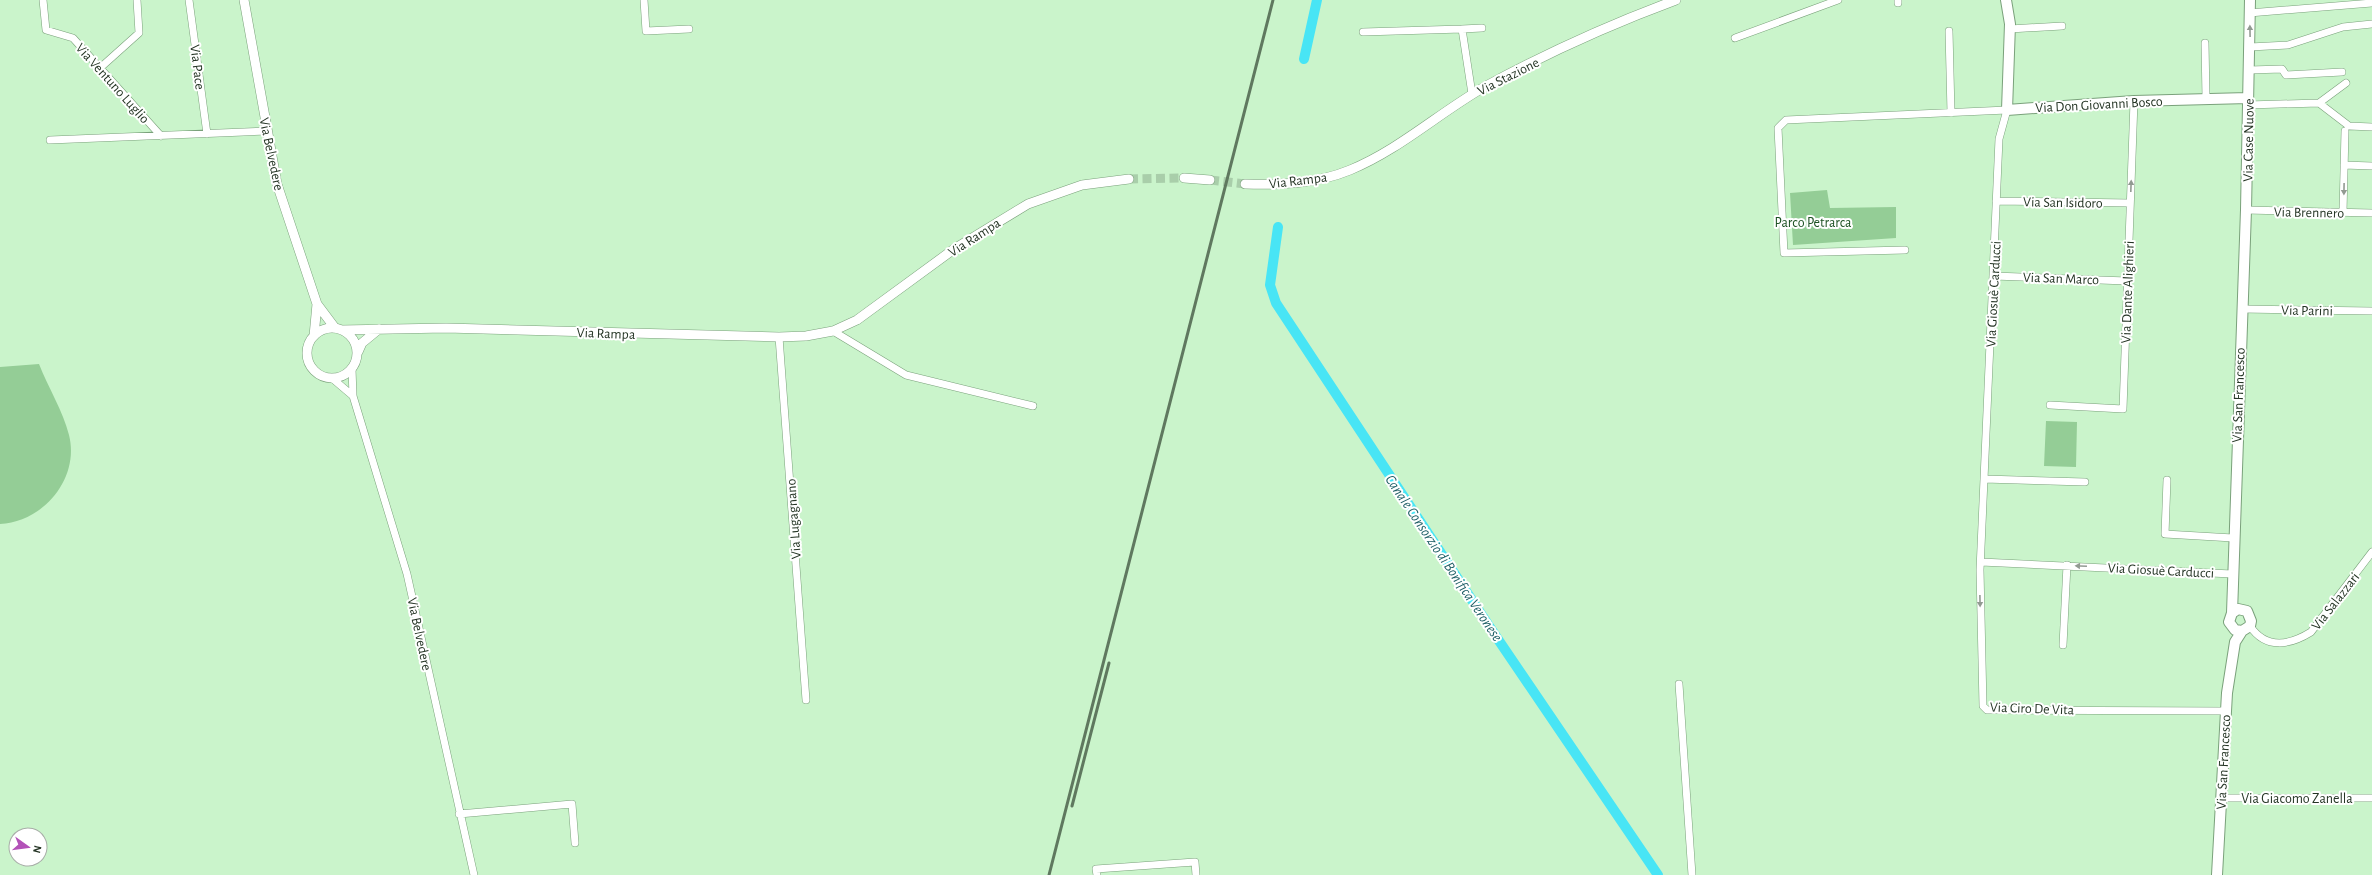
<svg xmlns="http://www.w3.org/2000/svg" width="2372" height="875" font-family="'Alegreya Sans',sans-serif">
  <rect width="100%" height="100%" fill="#caf4cb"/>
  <path fill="#94cd96" d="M1827 190 1830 208 1896 207V238L1793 245 1790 193Z
    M39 364C48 387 63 411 69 435 80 479 43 522 0 524V367Z
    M2046 421 2077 422 2076 467 2044 466Z"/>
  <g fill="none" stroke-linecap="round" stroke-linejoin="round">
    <path stroke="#48e5f5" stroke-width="10" d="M1304 59 1317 0
      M1278 227 1270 285 1276 303 1491 629 1658 875"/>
    <path stroke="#a9ceaa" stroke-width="9" stroke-dasharray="9 4.5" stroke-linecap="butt" d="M1129 179 1184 178
      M1210 180 1245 184"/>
    <defs>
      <path id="minor" d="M43 0 46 30 73 38 161 136
        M189 0 207 134
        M644 0 646 31 689 29
        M1898 0V3
        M2249 13 2372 3
        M1462 29 1482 28
        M2010 29 2062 26
        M1949 31 1951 113
        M1363 32 1462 29 1472 94
        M1735 38 1838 0
        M2205 43 2206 98
        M2250 47 2288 45 2343 27 2372 24
        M100 68 139 33 137 0
        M2250 70 2282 69 2286 75 2342 72
        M2319 103 2346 83
        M2248 105 2319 103 2349 126 2372 127
        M50 140 266 131
        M2344 165 2372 166
        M1996 201 2130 203
        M2246 210 2372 213
        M2343 212 2345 131
        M1905 250 1784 253 1778 128 1786 120 2007 110 1999 139 1980 570 1983 706 1987 710H2003L2225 711
        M1994 276 2127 281
        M2242 309 2372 311
        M833 331 906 375 1033 406
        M779 337 806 700
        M352 369 353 396 407 574 474 875
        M333 379 353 396
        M2050 405 2123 409 2134 101
        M1984 479 2085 482
        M2167 480 2165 534 2233 538
        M1981 562 2232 574
        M2250 626C2266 650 2290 645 2311 632L2372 552
        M2063 645 2067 565
        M1679 684 1692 875
        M2221 798H2372
        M459 814 572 804 575 843
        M1097 875 1096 869 1195 862 1196 875"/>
      <path id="tertiary" d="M244 0 277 184 317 304 335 328
        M1184 178 1210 180
        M1245 184C1281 185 1316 184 1350 170 1399 150 1440 112 1486 86 1547 53 1611 24 1676 0
        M307 353a25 25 0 1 1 50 0a25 25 0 1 1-50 0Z
        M341 330 446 328 779 337 806 336 833 331 857 320 954 249 1028 204 1082 185 1129 179
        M314 336 317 304
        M358 352 362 343 379 329"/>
      <path id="secondary" d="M2006 0 2010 24 2007 110 2134 101 2248 98
        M2232 613 2246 210 2250 0
        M2217 875 2227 693 2235 642 2242 631 2250 626 2251 621 2247 611 2238 609 2232 613 2229 622 2235 630 2242 631"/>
    </defs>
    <use href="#minor" stroke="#7aa17b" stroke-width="8"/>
    <use href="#tertiary" stroke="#7aa17b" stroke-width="10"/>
    <use href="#secondary" stroke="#7aa17b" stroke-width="12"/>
    <use href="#minor" stroke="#fff" stroke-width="7"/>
    <use href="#tertiary" stroke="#fff" stroke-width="9"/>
    <use href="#secondary" stroke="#fff" stroke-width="10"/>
    <path stroke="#5f785f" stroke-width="3" d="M1072 806 1109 663
      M1049 875 1273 0"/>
  </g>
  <defs><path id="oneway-solid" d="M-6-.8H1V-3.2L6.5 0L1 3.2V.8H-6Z"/></defs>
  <g fill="#929a92">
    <use href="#oneway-solid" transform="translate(2250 31) rotate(-91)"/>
    <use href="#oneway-solid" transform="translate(2131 186) rotate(-88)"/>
    <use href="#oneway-solid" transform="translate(2344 189) rotate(91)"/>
    <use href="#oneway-solid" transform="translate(2081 566) rotate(-177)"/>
    <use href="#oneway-solid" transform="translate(1980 601) rotate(89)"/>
  </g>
  <g text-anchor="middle" stroke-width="4" stroke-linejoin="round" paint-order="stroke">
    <g font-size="14" fill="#253525" stroke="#fff">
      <text transform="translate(198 67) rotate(83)" y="5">Via Pace</text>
      <text transform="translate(1508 76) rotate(-27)" y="5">Via Stazione</text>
      <text transform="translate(113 83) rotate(48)" y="5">Via Ventuno Luglio</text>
      <text transform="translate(2099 104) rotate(-3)" y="5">Via Don Giovanni Bosco</text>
      <text transform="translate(2248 140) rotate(-89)" y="5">Via Case Nuove</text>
      <text transform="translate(272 154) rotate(78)" y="5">Via Belvedere</text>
      <text transform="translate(1298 180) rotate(-7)" y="5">Via Rampa</text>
      <text transform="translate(2063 202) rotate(1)" y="5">Via San Isidoro</text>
      <text transform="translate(2309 212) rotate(1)" y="5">Via Brennero</text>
      <text transform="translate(974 237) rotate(-33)" y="5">Via Rampa</text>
      <text transform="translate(2061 278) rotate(2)" y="5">Via San Marco</text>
      <text transform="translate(2127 292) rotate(-88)" y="5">Via Dante Alighieri</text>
      <text transform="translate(1993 294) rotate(-87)" y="5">Via Giosuè Carducci</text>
      <text transform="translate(2307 310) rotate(1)" y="5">Via Parini</text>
      <text transform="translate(606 333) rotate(2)" y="5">Via Rampa</text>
      <text transform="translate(2238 395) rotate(-88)" y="5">Via San Francesco</text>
      <text transform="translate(793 519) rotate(-94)" y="5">Via Lugagnano</text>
      <text transform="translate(2161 570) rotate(3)" y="5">Via Giosuè Carducci</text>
      <text transform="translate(2335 601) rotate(-52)" y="5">Via Salazzari</text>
      <text transform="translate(420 634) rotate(78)" y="5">Via Belvedere</text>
      <text transform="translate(2032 708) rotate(2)" y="5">Via Ciro De Vita</text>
      <text transform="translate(2223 762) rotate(-87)" y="5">Via San Francesco</text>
      <text x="2297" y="803">Via Giacomo Zanella</text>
    </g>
    <g font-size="14" fill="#1c5122" stroke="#fff">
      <text x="1813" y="227">Parco Petrarca</text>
    </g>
    <g font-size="15" font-style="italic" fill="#205f66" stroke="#fff">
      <text transform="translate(1444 558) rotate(56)" y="5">Canale Consorzio di Bonifica Veronese</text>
    </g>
  </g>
  <g transform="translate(28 847) rotate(104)"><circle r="19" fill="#ffffff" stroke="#a8aea8"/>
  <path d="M0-3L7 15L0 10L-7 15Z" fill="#b351b8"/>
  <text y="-6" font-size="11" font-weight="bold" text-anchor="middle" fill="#253525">N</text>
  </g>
</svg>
